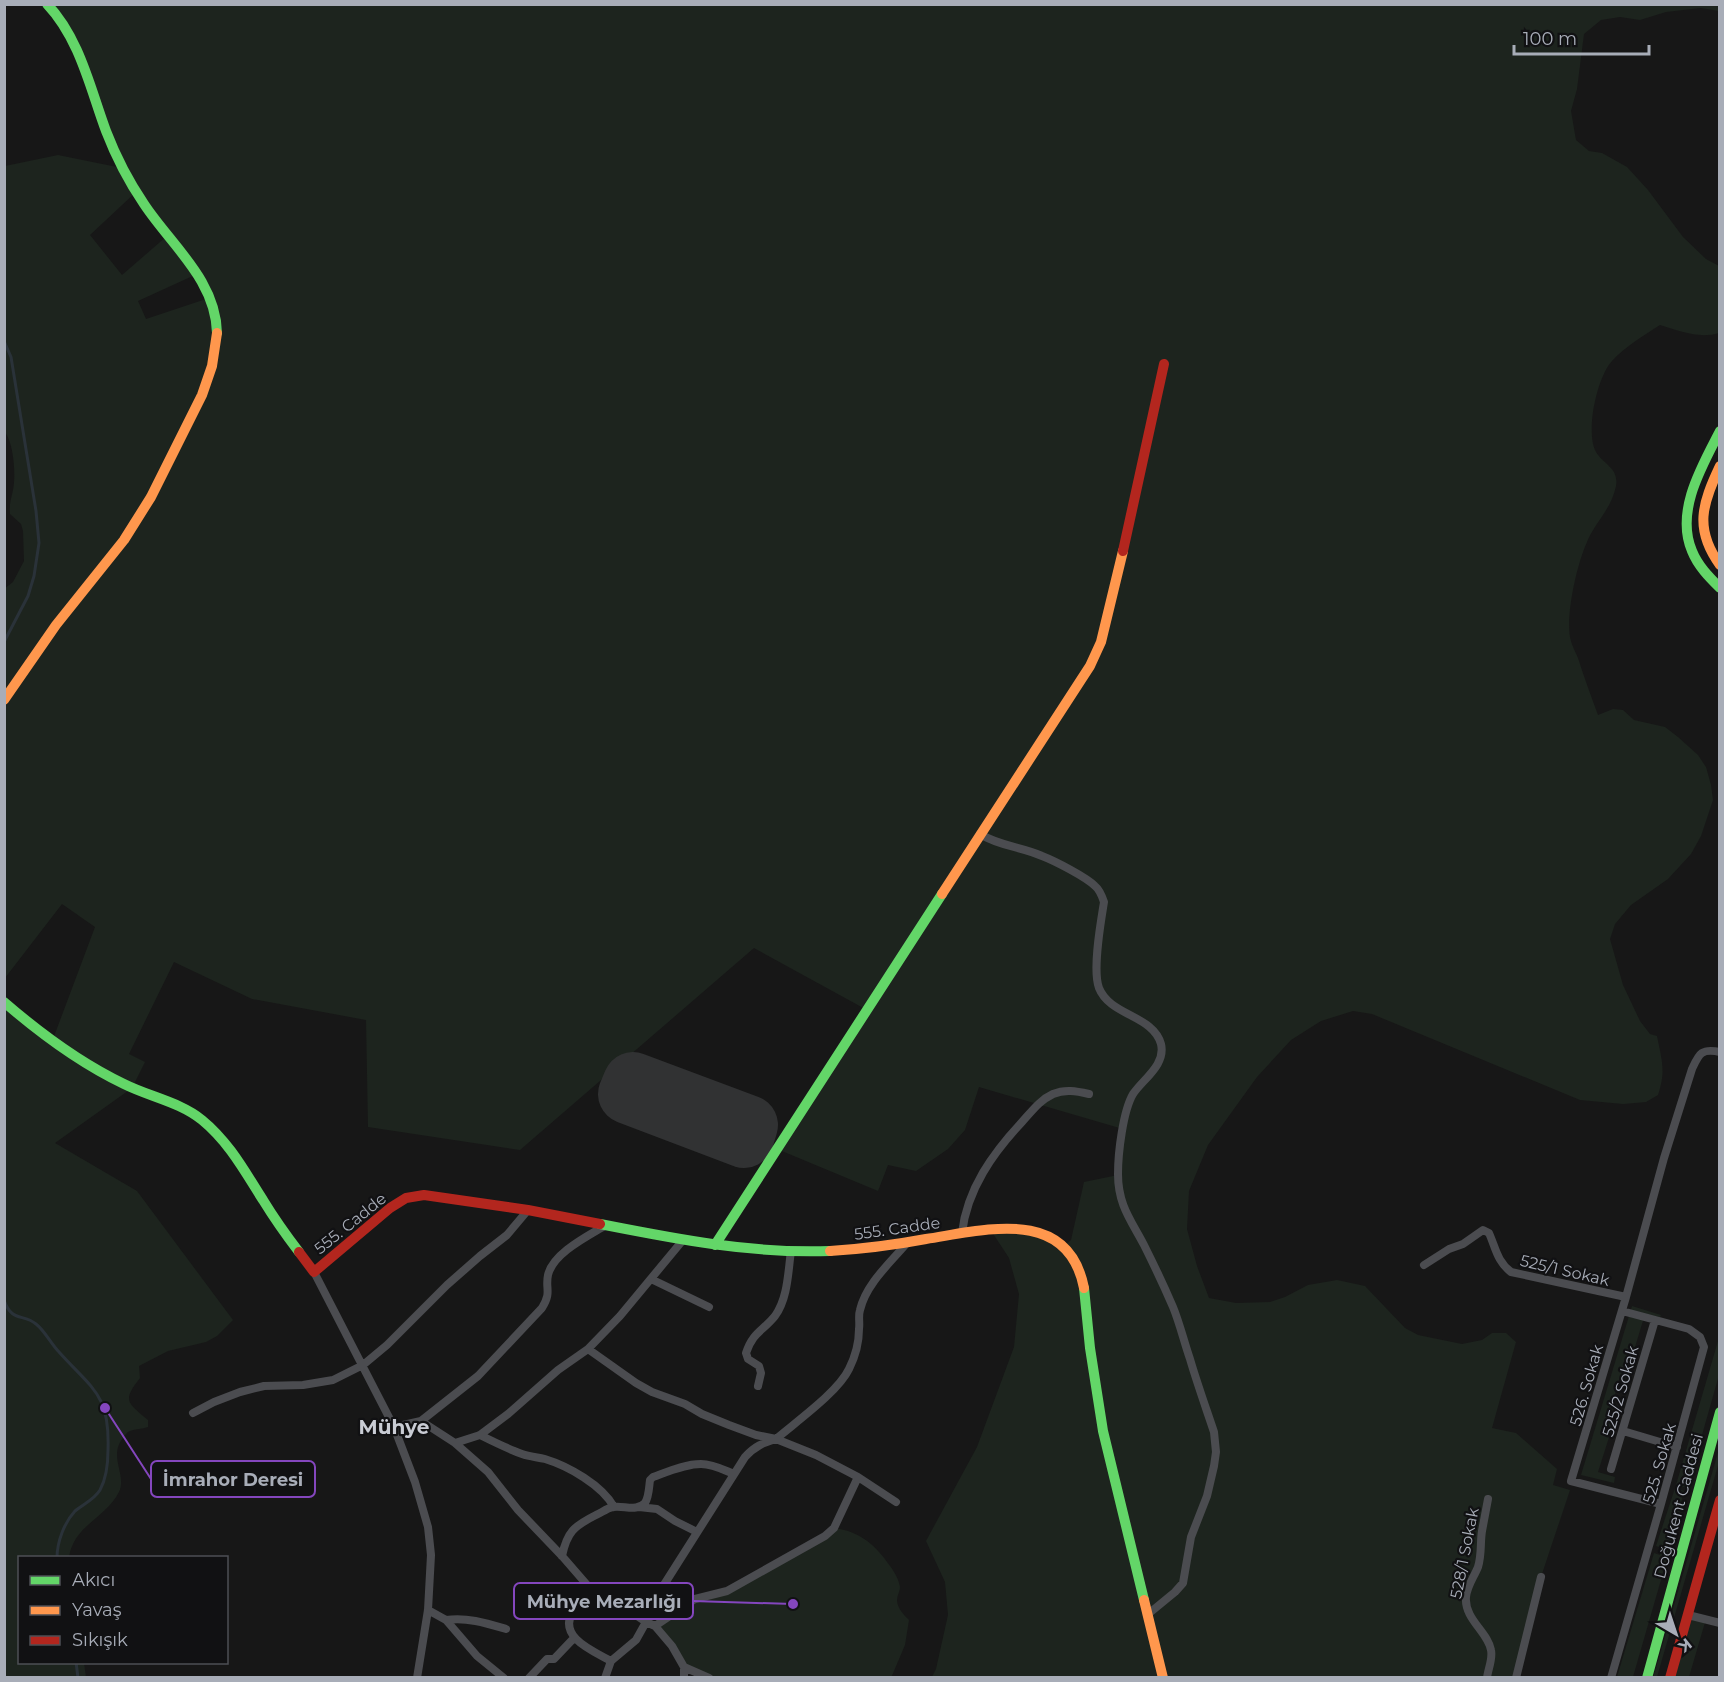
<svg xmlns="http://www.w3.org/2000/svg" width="1724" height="1682" font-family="Montserrat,sans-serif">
  <rect width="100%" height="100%" fill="#171717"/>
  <path fill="#1d241e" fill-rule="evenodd" d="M47 5H1719V11L1701 8 1666 12 1640 20 1620 17 1601 20 1584 34 1577 89 1571 111 1576 140 1589 151 1602 153 1627 167 1648 190 1683 237 1706 259 1719 266V333C1699 339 1680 331 1660 325 1643 336 1626 346 1612 361 1597 377 1585 432 1596 452 1604 465 1619 468 1616 486 1611 510 1595 522 1587 542 1577 564 1566 613 1570 637 1571 644 1575 651 1578 658 1584 677 1591 696 1598 715L1613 709 1623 710 1634 720 1665 727 1678 737 1698 755 1706 767 1711 785 1713 800 1701 836 1691 854 1668 879 1631 905 1615 924 1610 939 1623 985 1640 1021 1650 1034 1657 1036C1662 1061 1666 1071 1658 1095L1646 1102 1623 1104 1580 1100 1372 1014 1353 1011 1321 1021 1291 1040 1257 1077 1208 1145 1189 1191 1187 1229 1197 1266 1209 1298 1236 1303 1270 1302 1285 1297 1308 1285 1337 1280 1365 1286 1405 1328 1418 1335 1462 1344 1482 1340 1492 1333H1506L1516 1342 1492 1428 1516 1433 1557 1469 1553 1485 1570 1490 1541 1577 1516 1677H932L936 1669 948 1615 945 1582 926 1541 977 1447 1014 1347 1019 1294 1009 1258 990 1229 1009 1228 1065 1245 1071 1240 1084 1182 1118 1175 1123 1129 979 1087 965 1130 948 1149 916 1171 888 1165 878 1191 777 1149 867 1010 754 948 520 1150 368 1127 366 1020 252 999 174 962 129 1054 145 1062 132 1088 55 1143 137 1191 233 1320 217 1336 206 1342 168 1351 139 1366 140 1378C122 1401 127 1402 148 1420V1427C142 1429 135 1429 130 1431 127 1432 125 1435 123 1438 108 1456 127 1475 119 1492 105 1519 74 1525 69 1557L20 1558V1662L84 1663 86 1677H5V1002L53 1039 95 927 62 904 5 978 4 589 13 582 24 561 23 531 21 524 10 514C9 505 11 499 13 490 16 476 14 444 5 432V166L58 155 122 168 75 48ZM136 192 167 236 122 275 90 235ZM197 274 209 298 146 319 138 301Z
    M1632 1306 1661 1315 1660 1317 1645 1314 1626 1377 1620 1379 1612 1403 1619 1406 1598 1472 1615 1477 1614 1483 1581 1475Z
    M1718 1341H1719V1375L1687 1488 1676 1485Z
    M1719 1449V1462L1657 1677 1653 1678Z
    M1675 1488 1684 1491 1680 1506 1682 1507 1633 1677H1617L1654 1553 1660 1555 1662 1548 1656 1546Z
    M834 1528C859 1531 876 1545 890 1566 894 1571 899 1580 900 1587 900 1591 897 1596 897 1600 897 1608 904 1615 909 1620L905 1645 891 1678 709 1677 684 1667 655 1626 695 1599 716 1595Z
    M1688 1615 1706 1619 1689 1677 1670 1678Z"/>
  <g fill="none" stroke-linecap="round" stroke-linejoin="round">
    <path stroke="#2a3239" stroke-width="3" d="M4 341 11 357 36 511 39 543 34 576 28 596 4 642
      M4 1300C12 1323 23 1313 36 1324 45 1331 51 1344 59 1352 93 1390 110 1394 108 1450 108 1463 106 1479 100 1490 94 1500 83 1504 75 1511 64 1523 57 1542 57 1558
      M76 1662 78 1678"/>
    <path stroke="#313233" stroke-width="60" d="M633 1082 748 1125 744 1138 628 1094Z"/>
    <path stroke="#4b4c50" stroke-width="8" d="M980 834C999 846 1022 847 1042 856 1055 861 1086 877 1095 886 1100 890 1102 896 1104 902 1101 921 1092 970 1099 988 1110 1016 1153 1015 1161 1044 1166 1065 1143 1079 1133 1094 1123 1111 1118 1153 1118 1174 1118 1205 1131 1220 1144 1245 1154 1265 1164 1286 1173 1307 1180 1324 1184 1342 1190 1359 1197 1383 1206 1408 1214 1432L1216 1452 1214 1466 1207 1496 1191 1537 1183 1583 1175 1592 1147 1615
      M962 1233C967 1189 993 1153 1022 1122 1032 1111 1040 1100 1053 1094 1065 1089 1076 1091 1089 1094
      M1424 1265 1449 1249 1463 1244 1483 1230 1489 1233C1496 1249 1497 1261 1511 1272L1626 1297
      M314 1272 394 1427 415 1482 428 1527 431 1555 428 1610 417 1678
      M651 1279 709 1307
      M588 1349 636 1383 652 1392 685 1404 702 1414 729 1425 756 1435 776 1439 816 1455 858 1477 896 1502
      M758 1386 761 1373 759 1366 748 1359 746 1353C753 1332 763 1331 775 1316 788 1298 788 1272 791 1251
      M193 1413 214 1402 240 1392 264 1386 303 1385 333 1380 363 1365 387 1345 447 1285 480 1256 507 1235 528 1210
      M421 1421 455 1443 488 1472 518 1510 562 1556 595 1594 615 1601 646 1622 655 1626 672 1646 684 1667 709 1678
      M394 1427 421 1421 478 1376 542 1308C552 1292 545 1289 548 1275 553 1253 588 1236 606 1225
      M1623 1431 1677 1447
      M480 1435C494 1442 508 1449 522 1454 530 1457 538 1457 545 1459 568 1466 602 1485 614 1507
      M455 1443 480 1435 508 1414 558 1370 588 1349 620 1316 683 1240
      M1611 1469 1655 1320
      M1661 1504 1571 1481 1626 1297 1664 1158 1692 1069C1699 1054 1701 1048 1720 1052
      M639 1507 657 1509 675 1521 697 1532
      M562 1556C567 1532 574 1526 596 1515 601 1513 607 1508 613 1507 623 1505 637 1512 645 1503 649 1497 649 1487 650 1480L653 1477C667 1472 685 1464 701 1464 713 1464 724 1470 734 1474
      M595 1594C586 1596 578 1602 573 1611 557 1637 593 1651 611 1661
      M428 1610 446 1620 477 1656 504 1678
      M1688 1615 1720 1623
      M446 1620C467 1617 486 1623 506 1629
      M655 1626 695 1599 727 1591 825 1536 834 1528 858 1477
      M529 1678 547 1659H554L574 1638
      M605 1678 611 1661 636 1640 646 1622 660 1591 745 1457C755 1446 763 1443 776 1439 797 1421 838 1392 849 1369 855 1357 859 1342 859 1329 860 1323 858 1316 860 1310 866 1284 890 1263 907 1243
      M684 1678V1667
      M1487 1678C1488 1669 1493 1659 1491 1650 1488 1632 1464 1619 1466 1597 1467 1586 1474 1577 1478 1567 1482 1554 1480 1543 1482 1531 1484 1520 1486 1510 1488 1499
      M1516 1678 1541 1577
      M1611 1678 1661 1504 1704 1347 1700 1337 1689 1329 1622 1311"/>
    <path stroke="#63d668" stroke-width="10" d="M47 4C80 39 90 88 106 131 116 157 129 182 144 204 171 245 216 280 217 333
      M1720 431C1702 466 1675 511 1692 551 1698 566 1709 577 1720 588
      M4 1002C41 1034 80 1063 124 1084 150 1097 180 1102 202 1120 229 1142 245 1172 263 1200 274 1218 286 1235 299 1252
      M600 1224C676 1239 752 1254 830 1251
      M715 1245 942 894
      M1084 1288 1090 1348 1103 1431 1144 1600
      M1647 1678 1720 1412"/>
    <path stroke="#ff974d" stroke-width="10" d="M1720 466C1702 504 1694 529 1720 565
      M4 700 56 625 124 540 151 497 202 395 212 366 217 333
      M942 894 1090 666 1101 642 1123 551
      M830 1251C862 1249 894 1245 926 1239 985 1230 1068 1206 1084 1288
      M1144 1600 1163 1678"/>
    <path stroke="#b3261e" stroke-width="10" d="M1123 551 1164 364
      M299 1252 314 1272 390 1208 406 1198 424 1195 528 1210 600 1224
      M1670 1678 1720 1500"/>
  </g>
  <g text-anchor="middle" stroke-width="4.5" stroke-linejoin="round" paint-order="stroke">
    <g font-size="16" fill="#a8adb8" stroke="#111113">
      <text transform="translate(350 1223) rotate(-39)" y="6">555. Cadde</text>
      <text transform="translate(897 1228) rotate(-8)" y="6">555. Cadde</text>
      <text transform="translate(1565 1270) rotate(13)" y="6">525/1 Sokak</text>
      <text transform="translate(1586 1385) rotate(-74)" y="6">526. Sokak</text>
      <text transform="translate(1620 1391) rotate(-74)" y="6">525/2 Sokak</text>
      <text transform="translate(1659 1463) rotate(-74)" y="6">525. Sokak</text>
      <text transform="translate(1678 1506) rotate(-75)" y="6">Doğukent Caddesi</text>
      <text transform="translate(1464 1553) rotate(-79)" y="6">528/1 Sokak</text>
    </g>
    <g font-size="20" font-weight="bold" fill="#c9ccd4" stroke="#111113">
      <text x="394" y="1434">Mühye</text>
    </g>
  </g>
  <path fill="none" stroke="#8446be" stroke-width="2" d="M105 1408L151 1479M793 1604L693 1601"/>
  <g fill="#8446be" stroke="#111113" stroke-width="2">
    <circle cx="105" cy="1408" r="6"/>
    <circle cx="793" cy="1604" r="6"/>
  </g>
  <g fill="#111113" stroke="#8446be" stroke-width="2">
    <rect x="151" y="1461" width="164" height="36" rx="6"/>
    <rect x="514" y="1583" width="179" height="36" rx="6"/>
  </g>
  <g font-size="18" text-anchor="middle" font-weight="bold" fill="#a8adb8">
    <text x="233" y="1486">İmrahor Deresi</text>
    <text x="604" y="1608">Mühye Mezarlığı</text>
  </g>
  <rect width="1724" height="1682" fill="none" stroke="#a8adb8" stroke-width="12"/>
  <rect x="18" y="1556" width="210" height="108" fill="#111113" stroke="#4d4f55" stroke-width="1.5"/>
  <rect x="30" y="1576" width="30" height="9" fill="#63d668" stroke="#4d4f55" stroke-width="1.5"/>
  <text x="72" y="1586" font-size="18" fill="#a8adb8">Akıcı</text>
  <rect x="30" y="1606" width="30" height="9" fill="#ff974d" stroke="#4d4f55" stroke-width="1.5"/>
  <text x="72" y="1616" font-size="18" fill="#a8adb8">Yavaş</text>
  <rect x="30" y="1636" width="30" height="9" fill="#b3261e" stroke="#4d4f55" stroke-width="1.5"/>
  <text x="72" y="1646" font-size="18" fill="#a8adb8">Sıkışık</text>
  <g transform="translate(1676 1634) rotate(141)" stroke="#111113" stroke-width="4.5" paint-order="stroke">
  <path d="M0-4.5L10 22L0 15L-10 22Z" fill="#a8adb8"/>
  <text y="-9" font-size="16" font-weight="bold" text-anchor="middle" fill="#a8adb8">K</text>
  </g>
  <path d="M1514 45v9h135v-9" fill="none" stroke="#a8adb8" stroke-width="3"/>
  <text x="1523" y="45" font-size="18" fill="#a8adb8" stroke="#111113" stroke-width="4.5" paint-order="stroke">100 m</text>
</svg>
